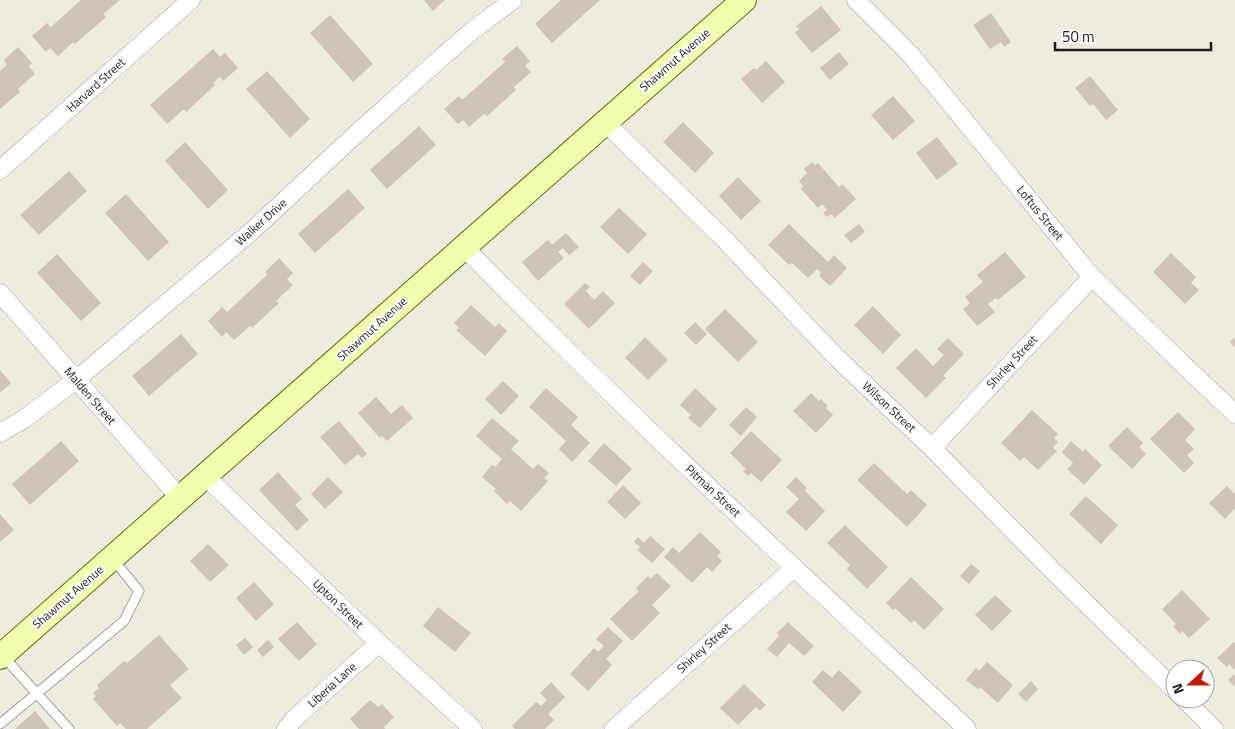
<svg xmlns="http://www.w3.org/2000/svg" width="1235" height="729" font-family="'Titillium Web',sans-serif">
  <rect width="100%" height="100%" fill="#eeebdf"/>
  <path fill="#cec5b8" d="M81 0H120L103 14 106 17 75 44 73 42 58 56 50 48 46 52 32 36 47 23 51 27Z
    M424 0H445L433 11Z
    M561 0H600L552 43 535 24Z
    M821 6 841 30 812 53 795 33 799 29 796 26Z
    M991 13 1011 42 1004 47 1001 42 990 49 973 25Z
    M330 15 373 64 353 82 310 33Z
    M517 46 530 61 525 66 531 72 514 87 516 90 487 116 484 114 469 127 463 120 458 124 444 109 459 96 462 100 505 62 502 59Z
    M18 47 32 63 29 66 35 74 18 89 20 92 0 109V71L7 65 4 60Z
    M213 49 220 57 225 53 238 68 223 81 220 77 213 83 215 85 186 112 184 109 167 124 150 105Z
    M839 52 849 64 830 80 820 68Z
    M766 61 785 82 762 103 741 79 754 68 756 70Z
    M267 71 310 119 290 138 246 89Z
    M1090 76 1118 110 1106 120 1093 104 1090 106 1075 88Z
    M893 96 915 121 893 140 871 115Z
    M683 122 714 153 695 173 663 142Z
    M419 126 436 145 387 189 370 170Z
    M937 137 958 164 937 180 916 153Z
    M185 142 228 190 208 209 165 161Z
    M812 162 815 165 818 163 839 187 842 184 856 199 835 218 831 214 827 217 823 213 827 210 822 204 818 208 801 189 803 186 799 181 807 173 804 169Z
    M69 171 87 191 39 235 20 215Z
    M738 177 761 201 741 220 719 196Z
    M348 189 365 208 315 253 298 234Z
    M126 194 169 242 148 261 105 213Z
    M619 208 647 234 628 254 600 227Z
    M789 224 828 262 834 255 847 268 830 286 819 276 821 273 817 269 808 278 792 263 789 265 768 245Z
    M859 224 865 232 851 243 844 235Z
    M566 233 579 247 569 255 563 248 558 252 564 258 538 281 522 262 548 240 552 245Z
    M1005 252 1026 277 998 300 996 298 988 304 995 312 977 326 963 309 970 303 965 297 983 282 977 275Z
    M1171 253 1196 277 1191 283 1199 290 1185 304 1153 272Z
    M57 254 101 303 81 321 37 273Z
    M279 258 293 273 287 279 293 285 276 301 279 303 252 328 250 326 234 340 226 332 222 337 208 321 222 307 227 312 267 275 265 272Z
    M643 262 653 271 640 285 630 276Z
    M585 283 590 287 586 291 594 300 603 291 615 303 589 329 564 304Z
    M471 305 495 327 499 323 507 331 485 356 456 330 459 328 454 323Z
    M873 306 901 335 883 354 854 325Z
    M725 309 758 342 738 362 705 329Z
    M695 322 707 334 696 345 684 333Z
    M181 334 198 354 149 396 132 376Z
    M645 337 668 360 648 380 625 358Z
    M1235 337V348L1230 342Z
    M948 338 964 354 943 376 946 378 926 398 896 368 916 348 933 366 944 355 937 349Z
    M0 370 11 383 0 393Z
    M503 381 519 396 501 415 485 399Z
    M546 388 578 417 571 425 590 443 572 462 559 449 566 441 529 407Z
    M695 388 717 409 700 428 688 418 691 415 680 405Z
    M811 393 819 401 821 399 828 406 826 408 833 415 816 433 793 411Z
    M376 397 391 414 402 405 413 418 387 441 382 436 380 438 358 413Z
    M746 407 757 417 741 436 729 425Z
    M1032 410 1058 434 1054 438 1058 442 1053 448 1057 451 1038 470 1024 457 1020 461 1001 443Z
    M1178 412 1195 429 1185 440 1194 449 1187 455 1194 463 1184 473 1150 439Z
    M492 418 519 441 511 449 533 469 538 464 549 473 544 478 548 481 521 511 510 501 507 504 494 491 496 489 482 477 492 465 495 467 502 459 476 436Z
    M339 421 367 454 362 458 358 454 345 465 320 437Z
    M1127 427 1143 443 1139 447 1146 454 1132 469 1108 446Z
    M751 431 782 460 761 482 751 473 748 476 743 471 746 469 730 453Z
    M61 441 79 461 30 505 12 484Z
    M1071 441 1083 452 1085 449 1102 465 1084 485 1067 469 1073 463 1062 452Z
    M604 443 632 469 616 486 588 461Z
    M874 463 907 494 911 490 927 505 907 527 857 480Z
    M278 472 302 499 295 505 309 520 297 531 259 490Z
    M328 477 343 492 325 509 311 494Z
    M796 477 807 488 805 491 825 511 806 531 786 512 799 499 786 487Z
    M623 485 641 503 625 519 607 502Z
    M1227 486 1235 494V508L1225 519 1209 503Z
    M1086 496 1118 525 1101 544 1069 514Z
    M0 514 14 530 0 542Z
    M845 525 888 567 867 589 847 569 850 565 827 543Z
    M700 532 721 552 717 556 722 561 712 572 707 567 692 583 664 557 673 547 679 553Z
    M650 536 665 549 652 563 637 550 640 547 634 542 638 537 644 543Z
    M208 544 229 565 210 582 190 561Z
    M971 564 980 571 969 584 960 576Z
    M657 573 671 586 652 605 660 613 632 641 610 619 639 591 636 588 648 576 650 579Z
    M911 577 944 609 924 630 914 620 911 623 895 608 893 610 886 603Z
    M254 582 274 604 256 621 236 598Z
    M1182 590 1210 619 1189 638 1182 631 1180 634 1173 626 1176 624 1162 609Z
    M995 595 1012 611 992 631 975 615Z
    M438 607 471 633 455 652 423 626Z
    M297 622 317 644 299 661 278 639Z
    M788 622 814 646 804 656 789 643 777 657 767 649 779 636 777 633Z
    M608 627 623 641 606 659 612 665 588 691 570 674 594 648 598 652 604 646 596 639Z
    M159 635 189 669 170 685 182 698 147 729H126L120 723 117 726 93 699 96 696 93 693 99 688 97 685 124 661 127 663Z
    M245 638 253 647 244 655 236 645Z
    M268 640 274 647 263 657 257 650Z
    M1234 642 1235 643V670L1229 664 1227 667 1217 658Z
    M987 662 1013 685 998 703 980 687 978 689 966 680 976 668 979 671Z
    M823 670 832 678 839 670 862 692 843 712 812 682Z
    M1235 674V687L1228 680Z
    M1031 681 1038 689 1026 702 1018 694Z
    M551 682 565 697 548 714 554 720 545 729H515L512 726 536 702 541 706 547 700 540 693Z
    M744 684 766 705 760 711 756 707 738 725 720 708Z
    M370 700 378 707 382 704 394 717 384 727 385 729H359L350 719Z
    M35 711 50 729H15Z"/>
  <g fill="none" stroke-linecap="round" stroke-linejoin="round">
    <defs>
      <path id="lane" d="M2 655 69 729
        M0 724 124 621 139 591 112 558"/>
      <path id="street" d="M856 0 910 54 1092 277 1235 414
        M605 122 726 241 836 357 932 448 1055 573 1175 690
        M0 170 191 0
        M464 247C626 413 797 570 967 729
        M0 293 180 498
        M0 433 24 419 76 380 253 230 355 135 433 65 473 30 513 0
        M932 448 1092 277
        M205 476 379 643 473 729
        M1184 699 1214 729
        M286 729 294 719 379 643
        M614 729 794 568"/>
      <path id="secondary" d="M0 657 744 0"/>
    </defs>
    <use href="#lane" stroke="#a2a2a2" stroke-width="11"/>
    <use href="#street" stroke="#a2a2a2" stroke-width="19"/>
    <use href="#secondary" stroke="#597500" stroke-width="26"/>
    <use href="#lane" stroke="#fff" stroke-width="9"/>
    <use href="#street" stroke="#fff" stroke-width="18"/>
    <use href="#secondary" stroke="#f0ffad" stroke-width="24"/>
  </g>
  <g text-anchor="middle" stroke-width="4" stroke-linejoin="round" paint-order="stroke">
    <g font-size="12" fill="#1b1b1b" stroke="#fff">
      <text transform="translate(675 60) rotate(-41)" y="4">Shawmut Avenue</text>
      <text transform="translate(96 85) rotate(-42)" y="4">Harvard Street</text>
      <text transform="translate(1040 213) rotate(51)" y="4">Loftus Street</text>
      <text transform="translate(261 222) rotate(-42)" y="4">Walker Drive</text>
      <text transform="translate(372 329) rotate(-42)" y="4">Shawmut Avenue</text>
      <text transform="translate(1012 362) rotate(-47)" y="4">Shirley Street</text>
      <text transform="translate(90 396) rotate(49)" y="4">Malden Street</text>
      <text transform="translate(889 407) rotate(43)" y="4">Wilson Street</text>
      <text transform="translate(713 491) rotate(43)" y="4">Pitman Street</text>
      <text transform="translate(68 597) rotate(-41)" y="4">Shawmut Avenue</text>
      <text transform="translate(338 604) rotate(44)" y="4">Upton Street</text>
      <text transform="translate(704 648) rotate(-42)" y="4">Shirley Street</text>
      <text transform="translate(332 685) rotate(-42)" y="4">Liberia Lane</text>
    </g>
  </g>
  <g transform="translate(1190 684) rotate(249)"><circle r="24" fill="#ffffff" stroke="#a4a4a4"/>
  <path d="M0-4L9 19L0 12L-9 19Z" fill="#c71a00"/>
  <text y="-8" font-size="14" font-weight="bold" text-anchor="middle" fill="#1b1b1b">N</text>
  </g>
  <path d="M1055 42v8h156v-8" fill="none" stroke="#1b1b1b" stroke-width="2.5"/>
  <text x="1062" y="42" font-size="15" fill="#1b1b1b" stroke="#ffffff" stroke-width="4" paint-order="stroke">50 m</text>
</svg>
